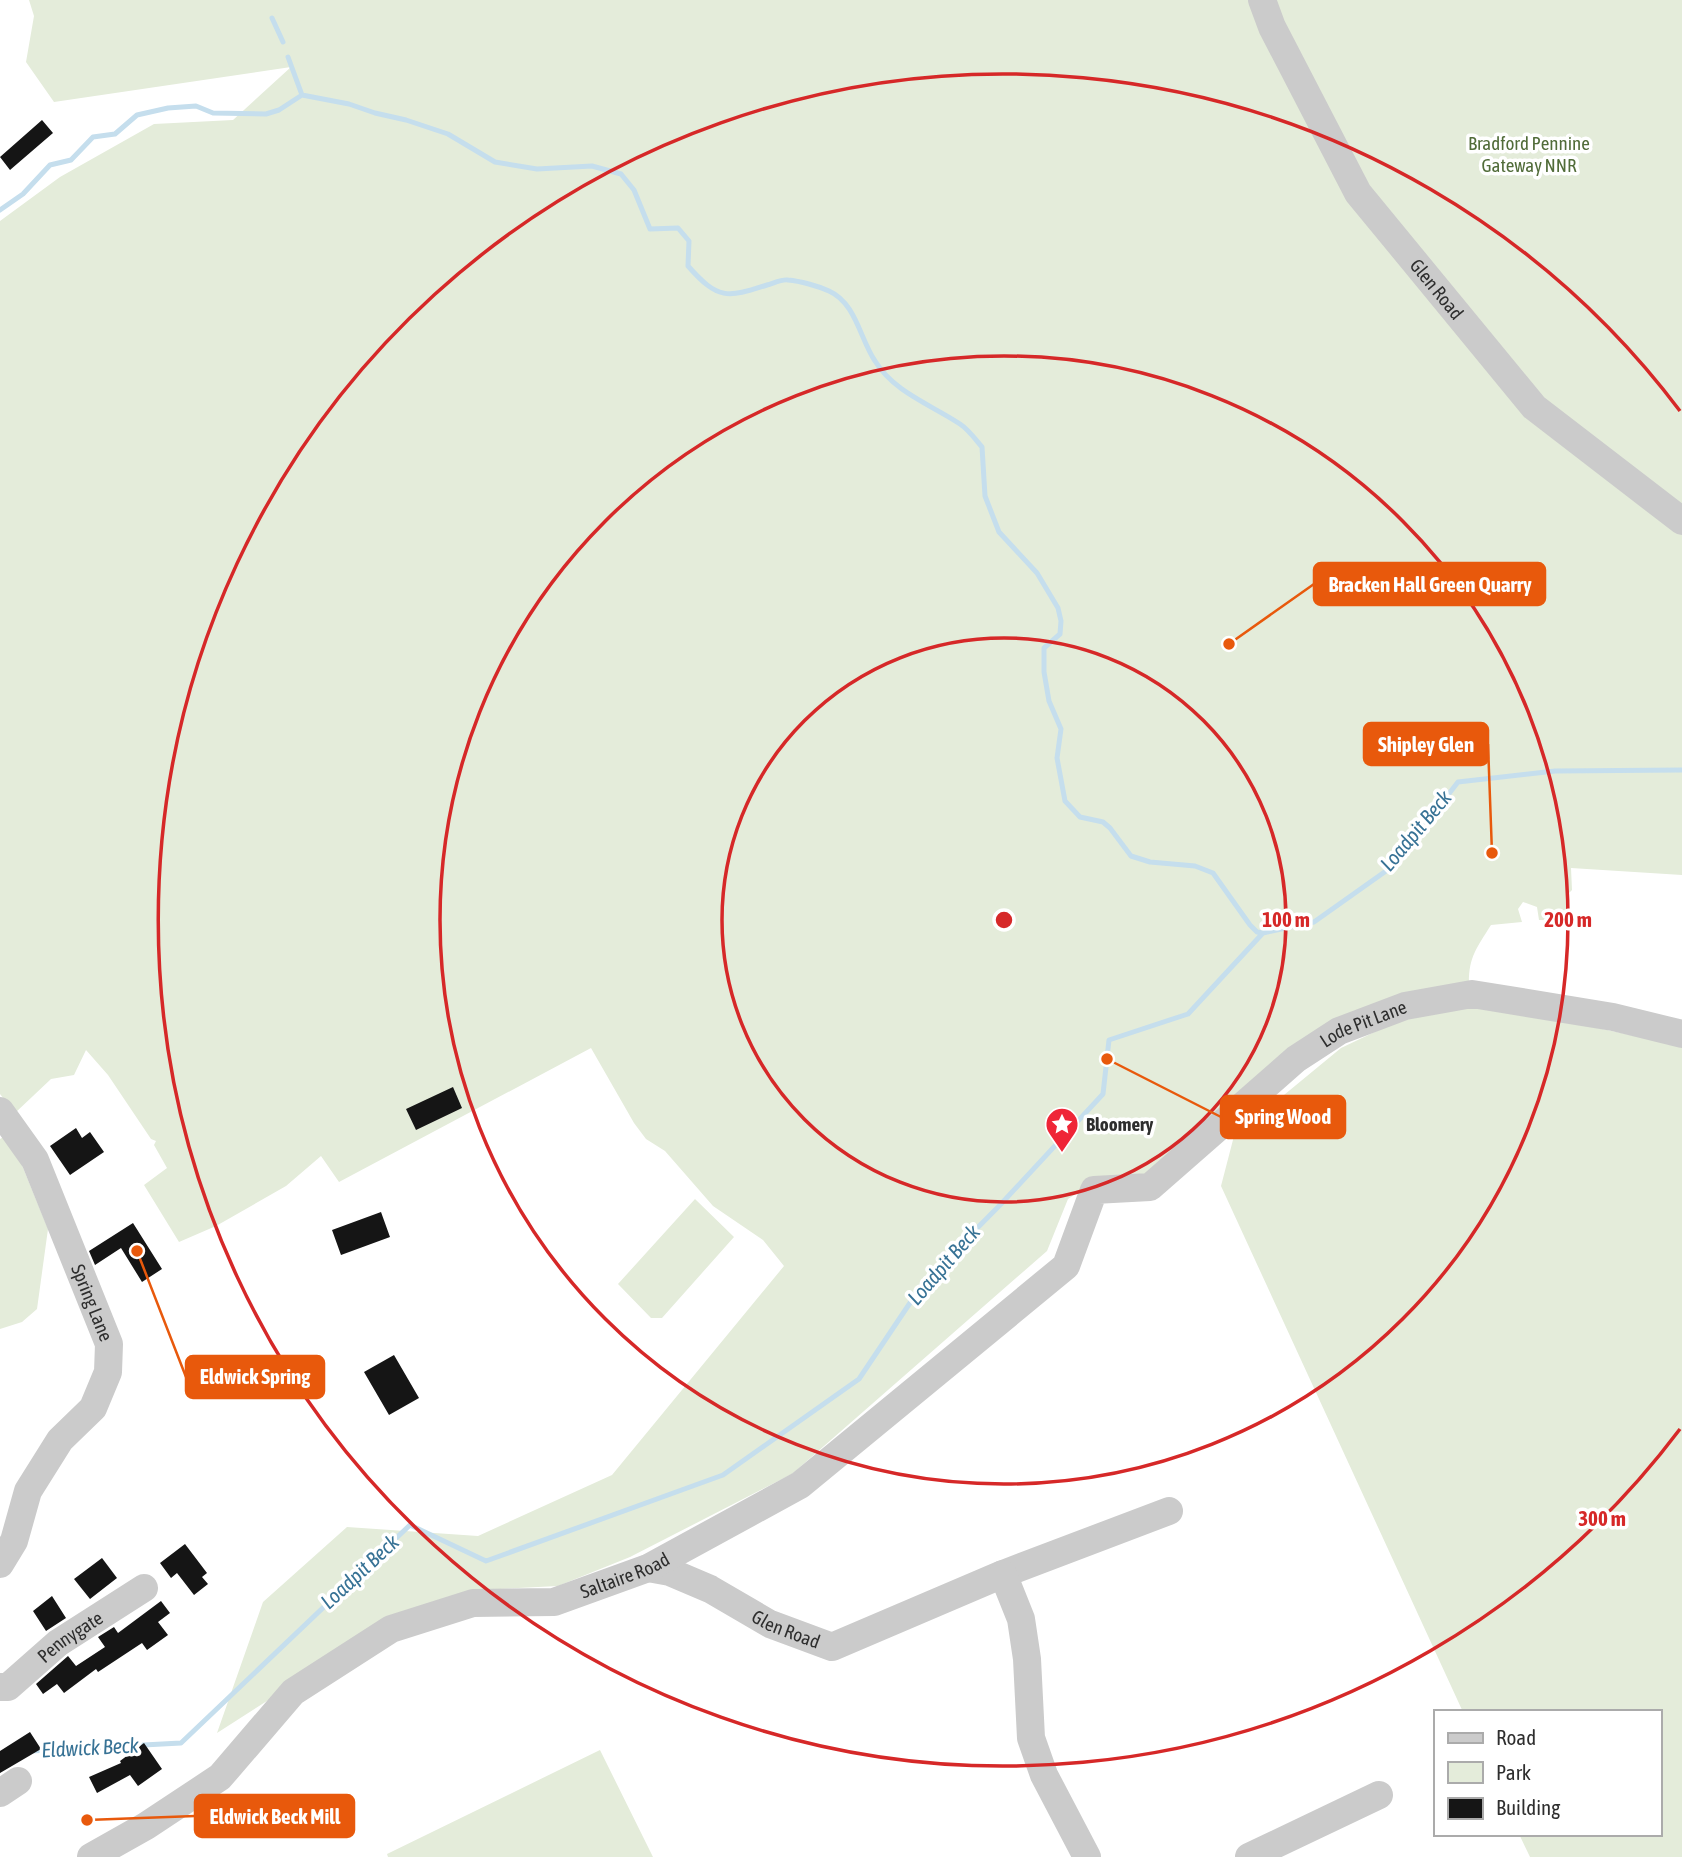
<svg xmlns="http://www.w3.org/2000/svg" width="1682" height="1857" font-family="'Asap Condensed',sans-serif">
  <rect width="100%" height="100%" fill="#fff"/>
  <path fill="#e4ecda" d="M29 0H1682V875L1571 868 1572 890 1566 896 1569 903 1570 921 1539 920 1537 907 1523 902 1518 909 1522 922 1491 925C1476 949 1468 958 1469 987L1380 1011 1155 1177 1100 1178 1068 1199 1047 1251 792 1474 630 1557 558 1586 479 1590 408 1611 217 1733 263 1602 347 1527 478 1536 612 1475 784 1266 763 1240 713 1206 665 1151 646 1139 634 1123 591 1048 339 1182 321 1156 286 1186 216 1226 179 1242 144 1185 167 1168 154 1145 156 1141 151 1139 108 1075 86 1050 74 1075 51 1079 15 1113 0 1094V221L60 177 154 124 233 120 291 67 54 102 26 62 34 16Z
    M1476 1002 1682 1046V1857H1530L1519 1834H1659V1712H1463L1221 1186 1234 1136 1341 1048 1404 1018Z
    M5 1136 15 1148 48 1229 37 1309 22 1322 0 1329V1139Z
    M695 1199 734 1237 662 1318H651L618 1284Z
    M600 1750 653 1857H388L387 1854Z"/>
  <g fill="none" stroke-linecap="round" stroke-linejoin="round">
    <path stroke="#c5deed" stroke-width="5" d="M272 18 283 42
      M288 57 302 95
      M0 210 23 194 50 165 71 160 93 137 115 134 137 115 168 108 196 106 213 113 266 114 279 110 302 95 349 104 375 113 406 120 448 134 495 162 537 169 592 166 621 174 634 190 650 229 678 228 689 241 688 266C718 300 727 298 767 285 774 283 782 279 788 280 800 281 818 286 829 291 856 303 860 339 875 361 895 393 930 404 960 424 969 430 975 439 982 447L985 496 999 532 1037 573 1058 608 1061 621 1060 634 1044 648V672L1049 701 1061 729 1057 758 1065 801 1080 817 1103 822 1110 828 1131 856 1150 862 1195 866 1213 873 1250 925 1257 932 1263 933
      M31 1751 181 1743 410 1525 486 1561 723 1475 859 1379 924 1282 1001 1204 1103 1094 1109 1040 1188 1014 1263 933 1314 922 1393 866 1458 782 1555 771 1682 770"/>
  </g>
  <path fill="#151515" d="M42 120 53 133 10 170 0 157Z
    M453 1087 462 1108 416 1130 406 1109Z
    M76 1128 82 1138 90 1132 104 1152 70 1175 50 1146Z
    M381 1212 390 1237 341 1255 332 1230Z
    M133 1223 162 1269 142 1282 121 1248 95 1265 89 1251Z
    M394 1355 419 1398 389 1415 364 1372Z
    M185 1544 207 1573 202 1577 208 1584 194 1595 177 1573 171 1578 160 1563Z
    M102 1558 117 1578 90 1599 74 1579Z
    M52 1596 66 1618 46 1631 33 1611Z
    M161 1601 170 1613 158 1622 168 1635 147 1650 142 1643 98 1672 96 1669 64 1693 57 1684 43 1694 36 1684 68 1656 76 1666 105 1647 98 1637 114 1627 118 1633Z
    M30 1732 41 1749 0 1773V1751Z
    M144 1743 162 1769 138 1786 130 1775 97 1793 89 1777 121 1763 120 1761Z"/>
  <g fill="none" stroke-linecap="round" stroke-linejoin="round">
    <g stroke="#cbcbcb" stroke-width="28">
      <path id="s1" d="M1262 0 1272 27 1358 193 1534 407 1682 521"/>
      <path id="s2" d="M0 1111 35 1160 109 1344 108 1372 93 1408 60 1440 28 1491 14 1541 0 1564"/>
      <path id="s3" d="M648 1568 670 1572 710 1589 770 1624 832 1647 1003 1574 1169 1511"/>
      <path d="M1003 1574 1021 1619 1027 1659 1031 1738 1044 1775 1087 1857"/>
      <path id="s4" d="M0 1687H8L58 1643 144 1588"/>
      <path d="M0 1793 18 1781"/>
      <path id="s5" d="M91 1857 146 1826 220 1777 293 1692 391 1629 473 1603 554 1602 648 1568 800 1485 1066 1266 1094 1190 1150 1187 1296 1059 1339 1031 1405 1006 1472 994 1613 1017 1682 1034"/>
      <path d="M1249 1857 1379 1795"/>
    </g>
  </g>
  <g fill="none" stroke="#d62828" stroke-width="3.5">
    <circle cx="1004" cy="920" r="282"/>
    <circle cx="1004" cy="920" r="564"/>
    <path d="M1680 1429A846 846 0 1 1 1680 411"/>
  </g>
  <defs>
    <symbol id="sight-pin" viewBox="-11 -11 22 30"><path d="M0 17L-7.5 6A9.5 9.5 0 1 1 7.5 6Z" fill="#ef2537" stroke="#fff"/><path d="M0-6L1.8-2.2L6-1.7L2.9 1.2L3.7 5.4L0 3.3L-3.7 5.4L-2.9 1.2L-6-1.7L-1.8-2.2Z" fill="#fff"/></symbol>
  </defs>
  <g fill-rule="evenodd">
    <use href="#sight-pin" x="1043" y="1105" width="38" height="52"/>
  </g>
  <g text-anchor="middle" stroke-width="7" stroke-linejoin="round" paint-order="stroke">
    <g font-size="19" fill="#516c39" stroke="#fff">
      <text x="1529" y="150">Bradford Pennine<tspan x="1529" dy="22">Gateway NNR</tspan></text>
    </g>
    <g font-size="19" fill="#2e2e2e" stroke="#fff">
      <text dy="7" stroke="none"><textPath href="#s1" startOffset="340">Glen Road</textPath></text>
      <text dy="7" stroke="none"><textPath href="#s5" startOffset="1573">Lode Pit Lane</textPath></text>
      <text dy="7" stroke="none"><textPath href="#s2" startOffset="214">Spring Lane</textPath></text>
      <text dy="7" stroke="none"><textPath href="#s5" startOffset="623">Saltaire Road</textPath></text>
      <text dy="7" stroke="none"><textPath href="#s3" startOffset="152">Glen Road</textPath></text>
      <text dy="7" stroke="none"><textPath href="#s4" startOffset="88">Pennygate</textPath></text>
    </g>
    <g font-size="19" font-weight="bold" fill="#2e2e2e" stroke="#fff" text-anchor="start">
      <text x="1086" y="1131">Bloomery</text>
    </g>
    <g font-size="21" font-style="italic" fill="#377295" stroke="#fff">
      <text transform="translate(1416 831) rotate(-50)" y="7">Loadpit Beck</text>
      <text transform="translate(944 1265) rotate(-49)" y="7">Loadpit Beck</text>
      <text transform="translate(360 1572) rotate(-43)" y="7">Loadpit Beck</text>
      <text transform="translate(90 1748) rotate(-3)" y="7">Eldwick Beck</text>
    </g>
  </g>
  <circle cx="1004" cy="920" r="10" fill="#d62828" stroke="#fff" stroke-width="3.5"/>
  <g font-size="21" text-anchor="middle" font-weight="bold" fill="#d62828" stroke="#fff" stroke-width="7" stroke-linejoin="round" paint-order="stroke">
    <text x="1286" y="927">100 m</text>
    <text x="1568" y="927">200 m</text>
    <text x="1602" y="1526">300 m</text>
  </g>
  <path fill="none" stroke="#e8590c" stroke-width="2.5" d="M1229 644L1314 584M1492 853L1488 744M1107 1059L1221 1117M137 1251L186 1377M87 1820L195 1816"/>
  <g fill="#e8590c" stroke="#fff" stroke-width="2.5">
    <circle cx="1229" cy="644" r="7"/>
    <circle cx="1492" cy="853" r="7"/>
    <circle cx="1107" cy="1059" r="7"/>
    <circle cx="137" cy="1251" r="7"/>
    <circle cx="87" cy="1820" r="7"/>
  </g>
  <g fill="#e8590c" stroke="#e8590c" stroke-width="2.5">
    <rect x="1314" y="563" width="231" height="42" rx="7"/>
    <rect x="1364" y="723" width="124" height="42" rx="7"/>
    <rect x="1221" y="1096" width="124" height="42" rx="7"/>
    <rect x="186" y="1356" width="138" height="42" rx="7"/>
    <rect x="195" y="1795" width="159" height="42" rx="7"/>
  </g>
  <g font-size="21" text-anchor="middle" font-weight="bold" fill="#fff">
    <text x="1430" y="592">Bracken Hall Green Quarry</text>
    <text x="1426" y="752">Shipley Glen</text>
    <text x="1283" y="1124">Spring Wood</text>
    <text x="255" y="1384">Eldwick Spring</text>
    <text x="275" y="1824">Eldwick Beck Mill</text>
  </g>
  <rect x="1434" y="1710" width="228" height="126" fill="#ffffff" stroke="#ababab" stroke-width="2"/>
  <rect x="1448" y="1733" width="35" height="10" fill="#cbcbcb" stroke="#ababab" stroke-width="2"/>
  <text x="1496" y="1745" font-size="21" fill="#2e2e2e">Road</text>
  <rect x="1448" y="1762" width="35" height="21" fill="#e4ecda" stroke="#ababab" stroke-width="2"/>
  <text x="1496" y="1780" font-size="21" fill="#2e2e2e">Park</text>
  <rect x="1448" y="1798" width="35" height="21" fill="#151515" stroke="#ababab" stroke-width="2"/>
  <text x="1496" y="1815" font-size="21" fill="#2e2e2e">Building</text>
</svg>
